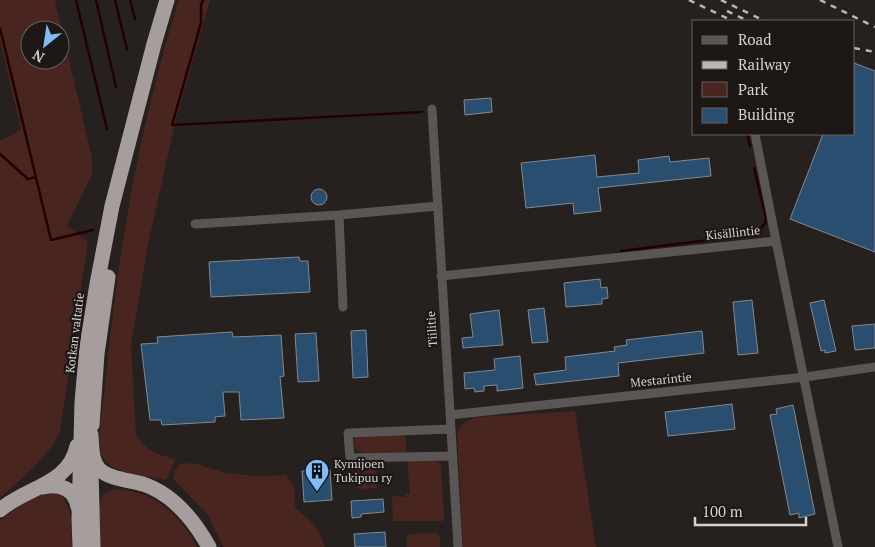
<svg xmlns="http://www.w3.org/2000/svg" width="875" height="547" font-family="'PT Serif',serif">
  <rect width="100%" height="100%" fill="#26201f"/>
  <path fill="#48251e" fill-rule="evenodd" d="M0 0H55L92 158V174L67 226 88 241 60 432C47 459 22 478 0 498V141L21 130 0 40ZM30 30H60V60H30Z
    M179 0H210L175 123 148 245 131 344 136 435C146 450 159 456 176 459L166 480C149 476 111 473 103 458 95 443 103 404 105 387 117 256 139 125 179 0Z
    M575 411 596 547H463L457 434C462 424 466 419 478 417Z
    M406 435V452C396 452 366 456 358 451 354 448 354 444 354 440L356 437Z
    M432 460 438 462 441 465 444 519 443 521H393L392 496 406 497V494H410L407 461Z
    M194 463 225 473 256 476 286 475 295 488V508C311 521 319 527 325 547H223L208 515 174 480V471L180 464Z
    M376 464 377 488 357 489 356 465Z
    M117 489C154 491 181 515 197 547H99C98 534 94 502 106 493 109 491 114 490 117 489Z
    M58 492C74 509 71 525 72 547H0V520C18 507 35 493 58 492Z
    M436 533 440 537V547H407V536L410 534Z"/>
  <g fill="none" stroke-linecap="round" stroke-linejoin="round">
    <path stroke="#230000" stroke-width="2.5" d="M76 0 107 129
      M96 0 116 87
      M115 0 127 49
      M130 0 135 19
      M203 0 201 5V23L172 125 422 112
      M0 28 51 240 93 230
      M747 134 750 146
      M0 154 28 179 36 177
      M621 251 757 234 765 223 766 218 754 168"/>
  </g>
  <path fill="#2a4e70" stroke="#84898e" d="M854 63 875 71V252L790 219 823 134H854Z
    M491 98 492 112 465 115 464 100Z
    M595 155 597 177 639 173 638 160 669 156 670 162 709 158 711 176 598 188 601 211 574 214 573 203 526 208 521 163Z
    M311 197a8 8 0 1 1 16 0a8 8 0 1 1-16 0Z
    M299 257 300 261H308L310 292 211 297 209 262Z
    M600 279 601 288 607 287 608 298 602 299V304L566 307 564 283Z
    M752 300 758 353 738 355 733 302Z
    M824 300 836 351 825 353V350L821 351 810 303Z
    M544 308 548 342 532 343 528 310Z
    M499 310 503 345 463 348 462 338 473 337 470 314Z
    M875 324V348L855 350 852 326Z
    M366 330 368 377 353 378 351 331Z
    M702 331 704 353 618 363 619 376 536 385 534 374 566 370 565 357 615 351 614 347 627 345 626 340Z
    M232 332 233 337 281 335 284 376 280 377 284 418 241 420 239 392H223L225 416 215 417V422L162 425 161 420H150L141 344 158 343 157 337Z
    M316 333 319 381 298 382 295 334Z
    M520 356 523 388 497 391V385L484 386V391L475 392 474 388 465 389 464 373 495 370 494 359Z
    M732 404 735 429 668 436 665 412Z
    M793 405 815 514 799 518V513L790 515 770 415 777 414 776 409Z
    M330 470 332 500 304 502 302 471Z
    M383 499 384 512 361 514V517L352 518 351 501Z
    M385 532 386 547H355L354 534Z"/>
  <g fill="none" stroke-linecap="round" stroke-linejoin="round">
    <path stroke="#595655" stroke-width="9" d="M432 109 458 547
      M755 134 776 241
      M339 215 343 307
      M195 224 339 215 438 206
      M441 276 776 241 838 547
      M450 415 805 377 875 367
      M451 429 348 433 350 458 452 456"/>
    <path stroke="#a69e9c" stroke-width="15" d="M92 425 97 354 108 277
      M91 435C92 447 91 460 99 469 109 479 129 480 143 484 173 494 194 520 209 547
      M91 471 93 547
      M43 487C60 483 75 489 78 507
      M0 510C26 487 69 485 77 446
      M80 547 79 519 82 402 87 346 97 284 112 206 154 44 167 0"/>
    <path stroke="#bbb6b5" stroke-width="2.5" stroke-dasharray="6 6" stroke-linecap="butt" d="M689 0 733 21
      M721 0 765 21
      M820 0 875 27
      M727 11 748 21
      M854 48 875 52"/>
  </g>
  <defs>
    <symbol id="building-pin" viewBox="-11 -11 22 30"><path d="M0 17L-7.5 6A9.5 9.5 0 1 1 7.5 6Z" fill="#7fbdfa" stroke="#1d1715"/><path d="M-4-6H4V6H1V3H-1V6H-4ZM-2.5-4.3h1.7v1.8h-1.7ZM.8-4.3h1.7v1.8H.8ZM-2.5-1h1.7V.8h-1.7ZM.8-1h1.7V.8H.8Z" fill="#111"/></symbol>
  </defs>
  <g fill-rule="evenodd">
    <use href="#building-pin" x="303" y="457" width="28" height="38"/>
  </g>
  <g text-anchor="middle" stroke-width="4.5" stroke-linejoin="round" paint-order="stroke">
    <g font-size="12" fill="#d7d2d1" stroke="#1d1715">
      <text transform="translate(733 233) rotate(-6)" y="4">Kisällintie</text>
      <text transform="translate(432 329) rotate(-94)" y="4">Tiilitie</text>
      <text transform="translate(75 333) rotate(-83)" y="4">Kotkan valtatie</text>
      <text transform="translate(661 380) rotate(-6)" y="4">Mestarintie</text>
    </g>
    <g font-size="12" fill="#d7d2d1" stroke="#1d1715" text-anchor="start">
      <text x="334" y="468">Kymijoen<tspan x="334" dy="14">Tukipuu ry</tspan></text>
    </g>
  </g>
  <rect x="692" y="20" width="162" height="115" fill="#1d1715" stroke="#676260"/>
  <rect x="702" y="36" width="25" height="8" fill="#595655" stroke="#676260"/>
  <text x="738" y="45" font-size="15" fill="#d7d2d1">Road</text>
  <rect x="702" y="61" width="25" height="8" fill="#bbb6b5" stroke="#676260"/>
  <text x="738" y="70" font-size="15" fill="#d7d2d1">Railway</text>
  <rect x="702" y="82" width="25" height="15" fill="#48251e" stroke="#676260"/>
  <text x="738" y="95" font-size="15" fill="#d7d2d1">Park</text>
  <rect x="702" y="108" width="25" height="15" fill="#2a4e70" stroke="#676260"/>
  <text x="738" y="120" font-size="15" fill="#d7d2d1">Building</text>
  <g transform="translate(45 45) rotate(210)"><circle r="24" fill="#1d1715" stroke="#676260"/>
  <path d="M0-4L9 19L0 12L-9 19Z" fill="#7fbdfa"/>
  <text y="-8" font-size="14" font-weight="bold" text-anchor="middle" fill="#d7d2d1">N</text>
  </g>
  <path d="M695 517v8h111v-8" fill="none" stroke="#d7d2d1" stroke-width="2.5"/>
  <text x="702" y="517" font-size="15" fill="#d7d2d1" stroke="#1d1715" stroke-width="4" paint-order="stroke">100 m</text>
</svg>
